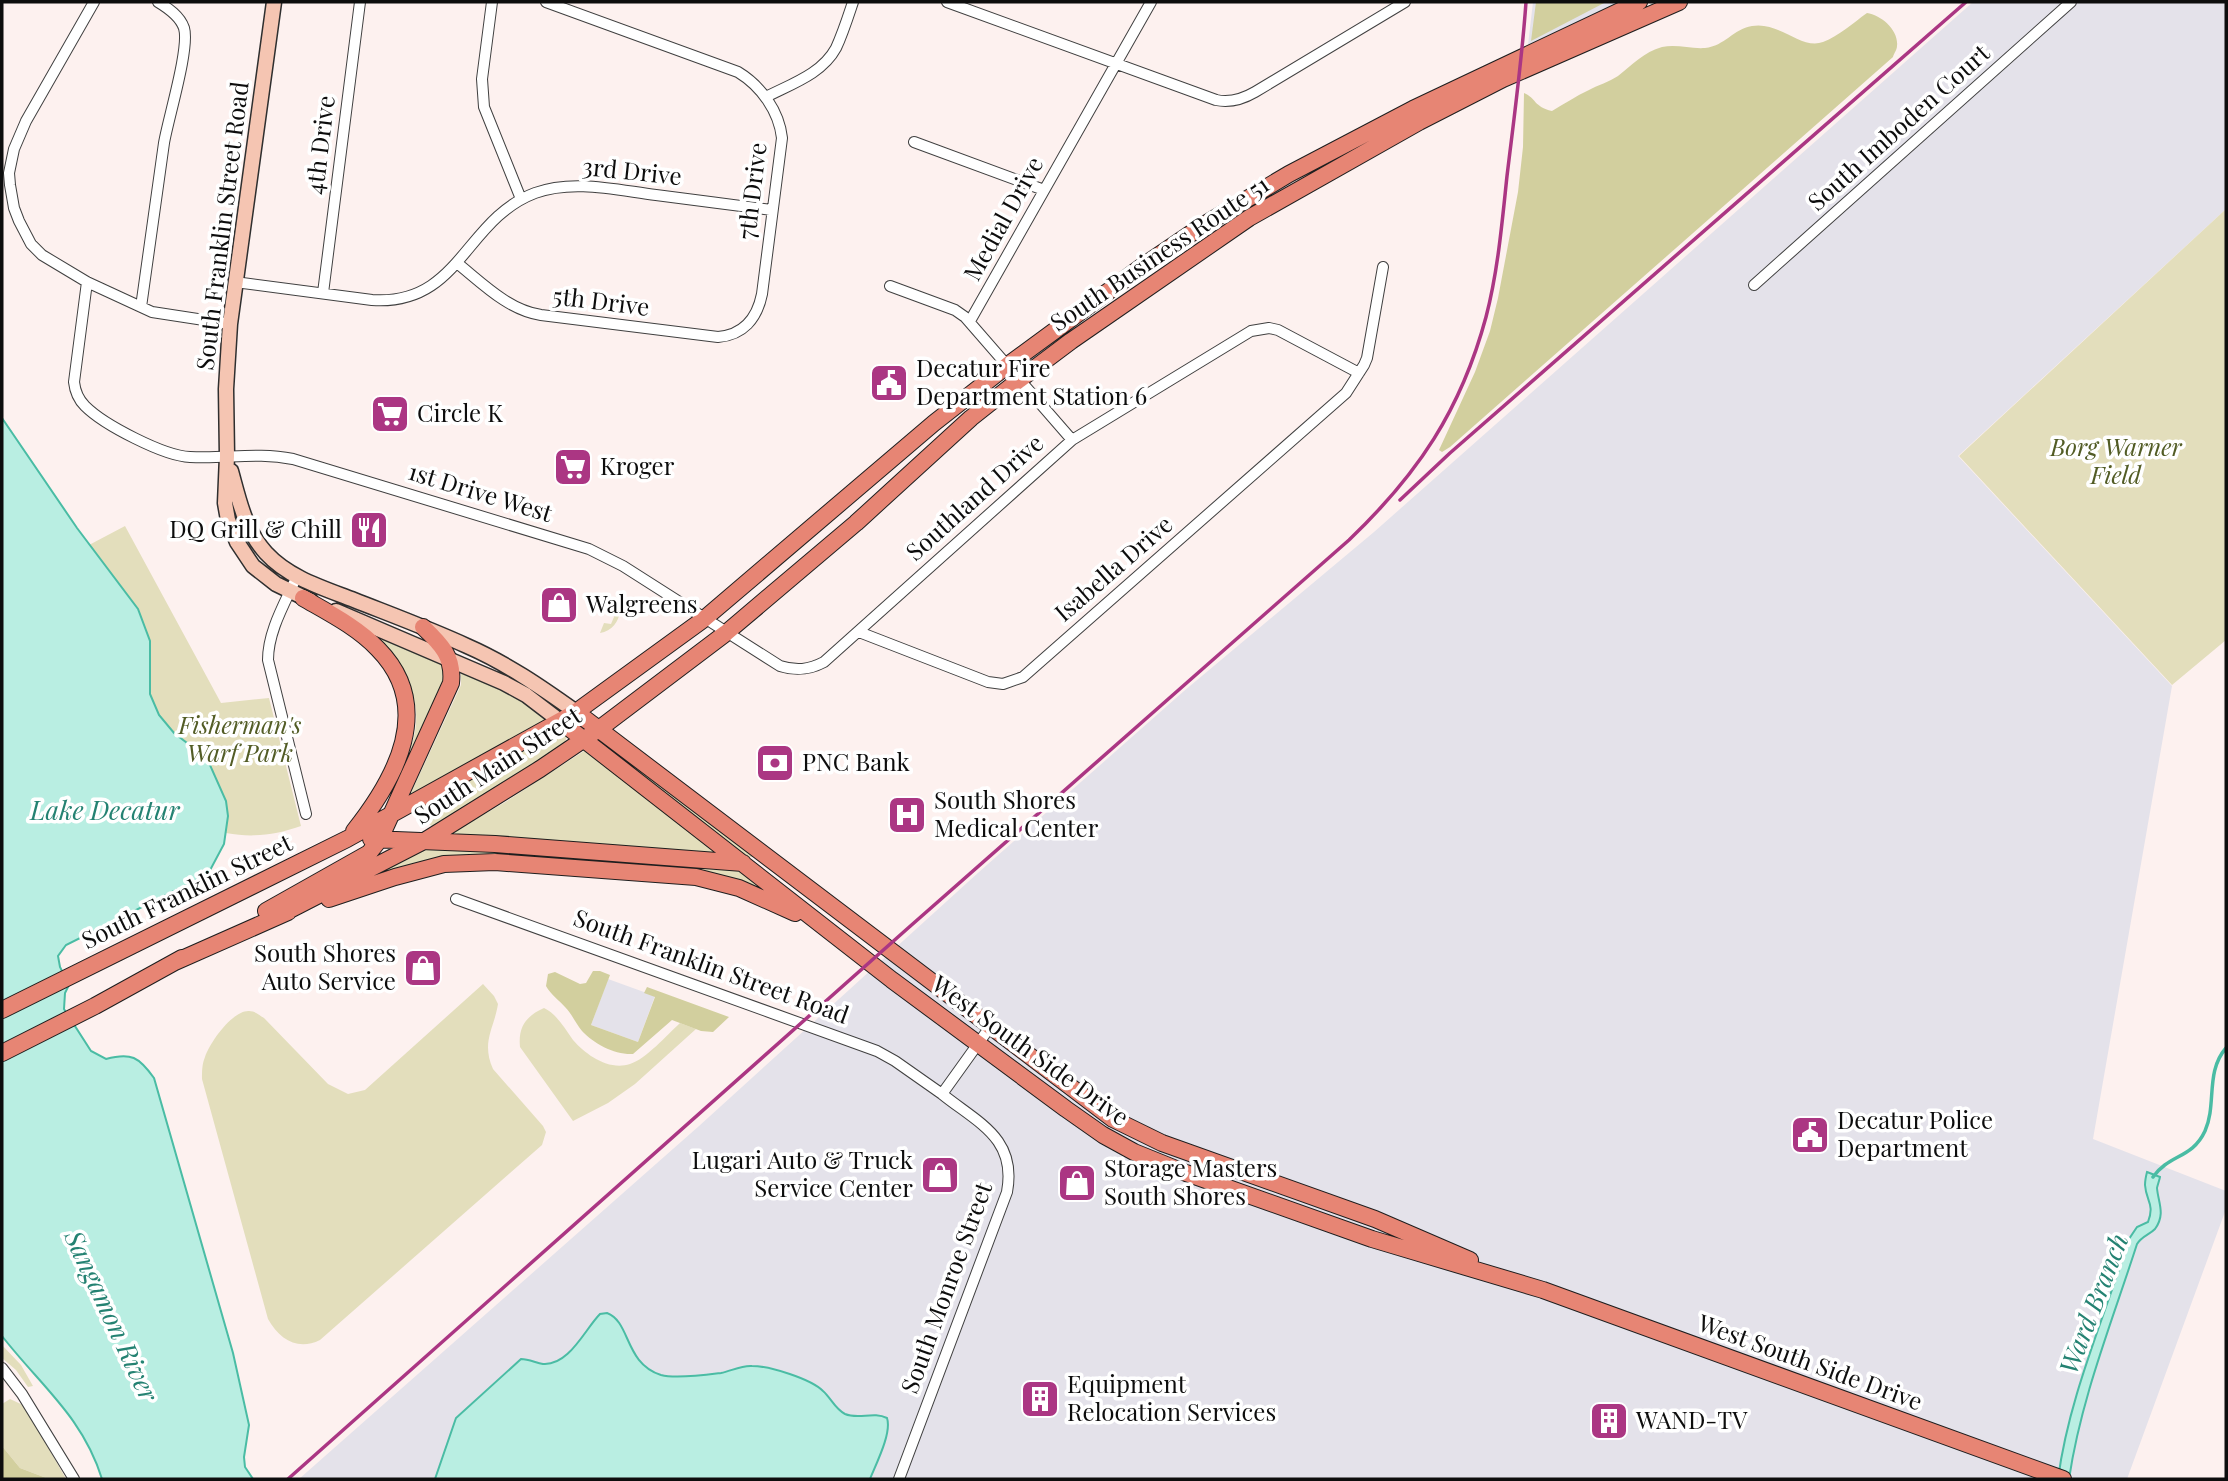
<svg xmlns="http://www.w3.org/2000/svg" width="2228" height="1481" font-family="'Playfair Display',serif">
  <rect width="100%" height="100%" fill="#fdf1ef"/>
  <path fill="#e4e2ea" d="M1533 2H1627L1528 45Z
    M1973 2H2226V209L1958 456 2172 686 2093 1139 2226 1191V1209L2127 1479H299L699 1126 979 872 1184 691 1374 532Z
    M608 979 655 996 638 1042 591 1025Z"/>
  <path fill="#e3debc" d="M2226 209V640L2172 685 1959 456Z
    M125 526 221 703 269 698 301 826C275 835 253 838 226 833L228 816 195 749 174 733 159 715 150 694 149 669 109 572 89 545Z
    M613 601 620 610C619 622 612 631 600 633L604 623 611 624 617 610 610 606Z
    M381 636 443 663 445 683 386 810 384 811C417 739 438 706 379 638Z
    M461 668 513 693 548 720 412 795 411 793 461 685Z
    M565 734 567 736 564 745 435 828 411 813 530 746 548 737Z
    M587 749 727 856 447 836 507 801Z
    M618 754 721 829 757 857H743L617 759Z
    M427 847 741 868 790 904 746 887 501 859 380 877 384 870Z
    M483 984 494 996 498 1004C494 1029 481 1042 493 1069L543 1126 546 1132 542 1145 320 1340C298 1351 280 1340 268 1319L202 1079C202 1071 202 1064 205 1057 210 1042 233 1010 249 1011 255 1011 259 1015 264 1018L328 1084 348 1094 365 1090Z
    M544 1008C557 1014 565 1029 573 1040 586 1055 609 1071 630 1064 646 1059 667 1035 680 1023L696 1029 635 1084 608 1103 573 1121 520 1047C518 1027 526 1016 544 1008Z
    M2 1345 21 1365 33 1386 28 1387 16 1370 2 1358Z
    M10 1399 25 1406 66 1479H49L20 1468 2 1446V1404Z"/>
  <path fill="#d2cf9e" d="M1536 2H1606L1531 41Z
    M1867 13C1881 15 1899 30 1897 46 1897 50 1894 53 1893 57L1450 447 1442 452 1439 450 1475 372 1490 331 1498 298 1518 192 1523 147 1524 93C1536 98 1534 107 1552 111 1564 104 1576 96 1589 90 1598 85 1609 82 1618 76 1632 65 1644 52 1662 47 1677 44 1690 49 1705 48 1725 46 1733 29 1752 26 1779 21 1801 50 1823 42 1839 36 1853 23 1867 13Z
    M593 971H600L610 975 591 1025 638 1042 655 997 644 993 647 987 729 1017 713 1032 701 1031 672 1020 633 1054C615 1055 594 1044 582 1031 576 1024 572 1014 565 1007 559 1000 551 995 546 986L548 974 555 972 580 984 586 983Z
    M2 1446 20 1468 49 1479H2Z"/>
  <path fill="#b9eee2" stroke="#4abca4" stroke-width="2" d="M2 418 77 528 138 609 150 641V694L159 715 174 733 195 749 210 765 226 801 228 816 224 844 208 874 66 945 58 956 60 967 69 985 65 993 64 1009 91 1051 106 1059C131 1052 139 1057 154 1078L233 1353 249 1425 244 1457 245 1467 253 1479H102C83 1417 40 1385 2 1336Z
    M2147 1172 2160 1177C2160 1178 2157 1187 2157 1188 2158 1202 2166 1214 2155 1229 2149 1235 2142 1236 2137 1244 2112 1322 2081 1398 2069 1479H2058C2069 1396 2104 1319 2129 1239L2137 1227 2148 1222C2155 1204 2146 1201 2145 1185 2145 1180 2146 1176 2147 1172Z
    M607 1313C631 1322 624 1363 661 1375 676 1379 705 1375 721 1373 731 1371 742 1365 752 1366 770 1366 811 1379 823 1391 831 1398 835 1409 845 1414 859 1420 873 1411 887 1418 892 1433 876 1464 870 1479H435L456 1418 521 1359C529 1359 536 1363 543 1364 569 1366 585 1329 600 1314Z"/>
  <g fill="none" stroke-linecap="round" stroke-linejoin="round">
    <path stroke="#4abca4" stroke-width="3.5" d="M2153 1177C2169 1154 2192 1159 2205 1131 2217 1104 2205 1072 2226 1048"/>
    <defs>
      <path id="street" d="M94 2 26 121 14 149 9 173 10 185 14 208 19 221 31 244 42 255 87 282 152 312 230 324
        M492 2 482 79 484 107 521 199
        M947 2 1216 100C1230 103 1243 99 1255 92L1405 2
        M766 97C791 84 822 74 836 48 843 33 848 17 853 2
        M914 142 1044 190
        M457 263C482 283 508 310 541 315L718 337C743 335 757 319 762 294L782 138C779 111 761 86 738 72L546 2
        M87 282 74 382C75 391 78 399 85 406 104 425 164 456 190 457 226 459 257 452 293 459L589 549 623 566 780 666C796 671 809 670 824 662L1072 440 1251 331 1269 328 1278 330 1359 373
        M235 282 372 300C460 306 464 220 535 193 573 179 616 190 656 195 695 200 733 205 772 210
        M1754 285 2071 2
        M890 286 955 310 965 317 1072 440
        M323 293 360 2
        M141 307C149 253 156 198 164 143 168 119 190 48 184 28 180 16 168 8 158 2
        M970 321 1151 2
        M297 576C285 603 268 631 268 660L306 814
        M859 632 988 682 1003 684 1023 677 1346 393 1364 365 1367 358 1383 267
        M456 899 877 1051 895 1061 942 1094
        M2 1368 22 1394 74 1479
        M899 1479 1007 1192C1017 1138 978 1123 942 1094L990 1027"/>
      <path id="secondary" d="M274 2 230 324 226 389 227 456 225 503 228 520 237 542 253 566 276 584 311 601
        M231 471C239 500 245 530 266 553 289 578 323 588 354 600 392 615 430 629 467 646 506 663 541 687 576 712
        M336 611 504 683 526 695 560 721"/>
      <path id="primary" d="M303 598C329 613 357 627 378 649 435 707 396 778 354 831
        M576 712 1113 1119 1162 1143 1375 1219 1470 1260
        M560 721 892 980 1066 1109 1103 1135 1134 1152 1186 1173 1372 1239 1543 1290 2063 1479
        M371 839 495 844 743 863
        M329 899 395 877 444 864 495 862 696 877 739 888 795 913
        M266 911 369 853 380 839 451 683C454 657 441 644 423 627
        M280 915 426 840 540 769 599 729 726 633 856 523 971 418 1019 380 1071 341 1249 218 1419 122 1503 79 1679 2
        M175 962 288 912
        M2 1010 347 839 576 712 704 619 934 423 1008 365 1140 268 1202 226 1289 174 1413 109 1639 2
        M2 1053 95 1006 182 958"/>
    </defs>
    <use href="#street" stroke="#404040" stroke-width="12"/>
    <use href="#secondary" stroke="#2f2f2f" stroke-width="17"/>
    <use href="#primary" stroke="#1e1e1e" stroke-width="18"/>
    <use href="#street" stroke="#fff" stroke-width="10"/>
    <use href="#secondary" stroke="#f5c5b2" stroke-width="14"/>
    <use href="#primary" stroke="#e78574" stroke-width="16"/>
    <path stroke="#ab3683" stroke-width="3.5" d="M1400 500 1450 453 1966 2
      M288 1479 907 929 1349 540C1418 474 1461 410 1486 317 1498 271 1502 223 1507 176 1514 118 1522 60 1526 2"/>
  </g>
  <defs>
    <symbol id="civic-square" viewBox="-11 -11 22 22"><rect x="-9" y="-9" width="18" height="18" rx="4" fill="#ab3683" stroke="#fff"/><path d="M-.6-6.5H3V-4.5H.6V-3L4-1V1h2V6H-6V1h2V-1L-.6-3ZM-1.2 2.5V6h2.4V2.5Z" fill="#fff"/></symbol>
    <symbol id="supermarket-square" viewBox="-11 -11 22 22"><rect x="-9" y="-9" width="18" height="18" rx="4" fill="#ab3683" stroke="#fff"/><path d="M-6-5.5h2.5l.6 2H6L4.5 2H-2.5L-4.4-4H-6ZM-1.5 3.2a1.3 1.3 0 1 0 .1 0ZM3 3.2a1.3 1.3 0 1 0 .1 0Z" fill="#fff"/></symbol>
    <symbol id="restaurant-square" viewBox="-11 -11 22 22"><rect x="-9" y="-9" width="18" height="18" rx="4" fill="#ab3683" stroke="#fff"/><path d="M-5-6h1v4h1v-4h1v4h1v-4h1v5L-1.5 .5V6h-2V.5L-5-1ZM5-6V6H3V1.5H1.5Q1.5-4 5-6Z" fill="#fff"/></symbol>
    <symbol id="shop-square" viewBox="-11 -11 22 22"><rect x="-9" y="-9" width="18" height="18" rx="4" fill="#ab3683" stroke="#fff"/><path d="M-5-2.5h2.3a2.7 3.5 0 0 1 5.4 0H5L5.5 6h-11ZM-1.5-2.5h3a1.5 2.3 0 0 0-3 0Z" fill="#fff"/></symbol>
    <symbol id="bank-square" viewBox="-11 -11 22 22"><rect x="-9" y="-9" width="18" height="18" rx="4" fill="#ab3683" stroke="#fff"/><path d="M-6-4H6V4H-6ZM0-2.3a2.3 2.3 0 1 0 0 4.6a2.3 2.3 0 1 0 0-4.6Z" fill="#fff"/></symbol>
    <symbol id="hospital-square" viewBox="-11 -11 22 22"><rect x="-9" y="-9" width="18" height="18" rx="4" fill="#ab3683" stroke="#fff"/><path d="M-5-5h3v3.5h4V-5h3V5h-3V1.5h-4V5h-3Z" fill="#fff"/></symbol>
    <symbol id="building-square" viewBox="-11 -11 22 22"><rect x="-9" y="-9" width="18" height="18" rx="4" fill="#ab3683" stroke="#fff"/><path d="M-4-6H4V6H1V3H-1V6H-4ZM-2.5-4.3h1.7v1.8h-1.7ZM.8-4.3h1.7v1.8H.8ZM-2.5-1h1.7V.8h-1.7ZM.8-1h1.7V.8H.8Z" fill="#fff"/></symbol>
  </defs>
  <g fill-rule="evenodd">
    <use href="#civic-square" x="867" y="361" width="44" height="44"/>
    <use href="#supermarket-square" x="368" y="392" width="44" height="44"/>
    <use href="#supermarket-square" x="551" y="445" width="44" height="44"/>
    <use href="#restaurant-square" x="347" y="508" width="44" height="44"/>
    <use href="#shop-square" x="537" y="583" width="44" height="44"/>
    <use href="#bank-square" x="753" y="741" width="44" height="44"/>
    <use href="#hospital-square" x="885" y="793" width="44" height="44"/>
    <use href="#shop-square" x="401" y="946" width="44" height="44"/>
    <use href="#civic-square" x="1788" y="1113" width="44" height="44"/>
    <use href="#shop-square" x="918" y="1153" width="44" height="44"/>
    <use href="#shop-square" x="1055" y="1161" width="44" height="44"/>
    <use href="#building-square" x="1018" y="1377" width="44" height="44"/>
    <use href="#building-square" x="1587" y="1399" width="44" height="44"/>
  </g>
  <g text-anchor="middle" stroke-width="7" stroke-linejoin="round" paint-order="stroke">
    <g font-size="24" fill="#0d0d0d" stroke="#fff">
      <text transform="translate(1899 128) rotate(-42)" y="8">South Imboden Court</text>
      <text transform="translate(321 145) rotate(-83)" y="8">4th Drive</text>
      <text transform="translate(632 172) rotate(6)" y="8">3rd Drive</text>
      <text transform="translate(753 191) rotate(-83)" y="8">7th Drive</text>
      <text transform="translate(1004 219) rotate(-61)" y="8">Medial Drive</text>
      <text transform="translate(223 226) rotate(-83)" y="8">South Franklin Street Road</text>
      <text transform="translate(1160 254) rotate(-34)" y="8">South Business Route 51</text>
      <text transform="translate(601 302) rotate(7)" y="8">5th Drive</text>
      <text transform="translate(480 493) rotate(17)" y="8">1st Drive West</text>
      <text transform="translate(975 498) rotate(-42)" y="8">Southland Drive</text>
      <text transform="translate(1114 569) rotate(-41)" y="8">Isabella Drive</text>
      <text transform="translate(498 766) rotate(-33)" y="8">South Main Street</text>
      <text transform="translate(187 892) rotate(-26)" y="8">South Franklin Street</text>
      <text transform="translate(711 967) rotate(20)" y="8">South Franklin Street Road</text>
      <text transform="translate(1030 1051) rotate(36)" y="8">West South Side Drive</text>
      <text transform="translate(947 1288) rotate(-70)" y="8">South Monroe Street</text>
      <text transform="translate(1810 1363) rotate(20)" y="8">West South Side Drive</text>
    </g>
    <g font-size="24" fill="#0d0d0d" stroke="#fff" text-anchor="start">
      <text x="916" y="377">Decatur Fire<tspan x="916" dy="28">Department Station 6</tspan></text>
      <text x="417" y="422">Circle K</text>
      <text x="600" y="475">Kroger</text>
      <text x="342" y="538" text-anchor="end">DQ Grill &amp; Chill</text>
      <text x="586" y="613">Walgreens</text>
      <text x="802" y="771">PNC Bank</text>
      <text x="934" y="809">South Shores<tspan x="934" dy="28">Medical Center</tspan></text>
      <text x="396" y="962" text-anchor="end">South Shores<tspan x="396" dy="28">Auto Service</tspan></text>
      <text x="1837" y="1129">Decatur Police<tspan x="1837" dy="28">Department</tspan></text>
      <text x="913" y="1169" text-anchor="end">Lugari Auto &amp; Truck<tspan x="913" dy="28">Service Center</tspan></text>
      <text x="1104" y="1177">Storage Masters<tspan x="1104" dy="28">South Shores</tspan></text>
      <text x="1067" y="1393">Equipment<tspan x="1067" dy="28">Relocation Services</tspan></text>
      <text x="1636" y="1429">WAND-TV</text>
    </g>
    <g font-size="24" font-style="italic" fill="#525c25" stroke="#fff">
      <text x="2116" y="456">Borg Warner<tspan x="2116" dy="28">Field</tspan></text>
      <text x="240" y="734">Fisherman's<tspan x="240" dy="28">Warf Park</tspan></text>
    </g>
    <g font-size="26" font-style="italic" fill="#248272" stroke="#fff">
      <text x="105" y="820">Lake Decatur</text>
      <text transform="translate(2094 1304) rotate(-69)" y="9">Ward Branch</text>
      <text transform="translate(111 1316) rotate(65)" y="9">Sangamon River</text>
    </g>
  </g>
  <rect width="2228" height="1481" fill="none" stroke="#0d0d0d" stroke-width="7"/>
</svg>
